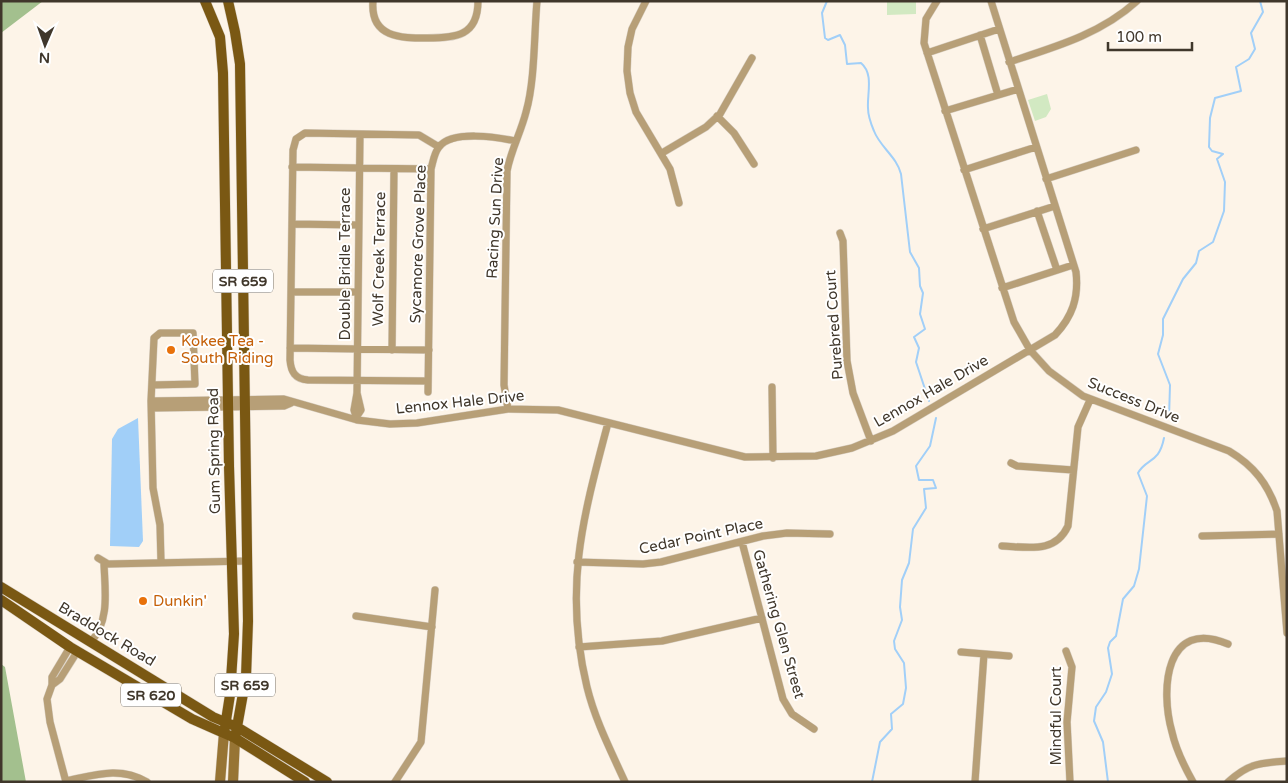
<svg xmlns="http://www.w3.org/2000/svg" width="1288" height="783" font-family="'Varela Round',sans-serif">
  <rect width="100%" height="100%" fill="#fdf4e8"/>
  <path fill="#d2e9c2" d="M887 1H916V14L887 15Z
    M1047 94 1051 109 1046 117 1035 121 1028 100Z"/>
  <path fill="#a3c08e" d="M1 1H43L1 33Z
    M1 664 5 667 26 782H1Z"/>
  <path fill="#a1cff8" d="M138 418 143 541 139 547 110 546 112 439 118 429Z"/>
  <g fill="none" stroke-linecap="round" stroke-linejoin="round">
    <path stroke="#a1cff8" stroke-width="2" d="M827 1 822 13 825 38 828 40 840 35 845 45 847 64 861 63C874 74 867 93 868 108 868 115 871 124 874 131 880 147 897 157 901 174L910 252 919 268 920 286 923 293 920 314 925 329 914 337 919 348 916 362 929 401
      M1169 418 1170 385 1158 354 1163 335V319L1183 279 1196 263 1199 251 1213 242 1224 211 1225 182 1217 159 1223 154 1212 151 1209 147 1210 118 1215 98 1241 91 1236 67 1249 59 1255 49 1251 33 1263 12 1260 1
      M872 782 880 742 892 729 891 714 903 704 906 688 904 663 895 649 894 641 902 620 900 607 902 580 909 563 913 529 926 508 924 489 936 488 933 480H919L916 466 930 446 936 418
      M1108 782 1103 742 1094 721 1096 707 1106 692 1112 674 1108 648 1110 642 1116 636 1123 599 1134 586 1139 569 1147 496 1138 473C1146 458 1159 464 1164 438"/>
    <defs>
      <path id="street" d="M373 1C370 38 401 38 427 38 456 38 478 36 478 1
        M646 1 632 29 628 47 627 71 630 93 636 112 670 169 679 203
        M937 1 926 19 924 43 1014 322 1030 350 1049 371 1083 396 1229 451C1254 466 1268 484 1277 511L1287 633
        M980 35 998 95
        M927 53 999 29
        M1009 62C1055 47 1101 34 1137 1
        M945 111 1018 89
        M717 116 734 133 754 164
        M662 153 706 127 720 114 752 58
        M292 167 431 169
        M964 170 1036 147
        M1046 179 1136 150
        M1037 211 1057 270
        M292 224 358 225
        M983 229 1055 206
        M840 233 843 241 847 361 853 393 871 441
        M1002 288 1073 265
        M291 292H357
        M290 348 429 350
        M392 350 394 169
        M428 381 308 380C295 379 291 372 290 360L293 150 296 139 305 133 419 135 439 147
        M152 385 195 384 193 333H160L154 338 151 401 153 488 160 525 161 562
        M772 387 773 458
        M428 392 431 169C433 162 434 153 439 147 452 130 497 137 515 141
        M151 401 284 399 357 420 390 424 417 423 508 409 558 410 745 457 816 456 852 448 893 431 1055 335C1072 317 1079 298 1076 272L991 1
        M152 408 284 406 291 403
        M508 409 504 385 507 171C511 150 521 132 526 112 535 81 534 35 537 1
        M357 416 361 410 357 393
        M357 420 354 410 357 393 360 134
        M608 423C583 517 563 588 587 687 595 720 611 751 625 782
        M1011 463 1017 466 1073 470
        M1202 536 1279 534
        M742 542 783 699 792 714 814 729
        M1002 546C1028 547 1055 554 1068 526L1078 427 1090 400
        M98 558 108 564 247 561
        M577 562 643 564 661 562 763 536 787 533 830 534
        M356 616 432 627
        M91 642C110 620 105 591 104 564
        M579 647 662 641 762 618
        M1066 651 1072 667 1067 722 1070 782
        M961 652 1009 656
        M52 685 60 679 77 652
        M66 781C95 775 120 766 147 782
        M66 782 50 722 47 699 52 685V677L70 647
        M395 782 421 742 435 590
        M975 782 984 654
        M1193 782C1184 766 1176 750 1172 732 1160 690 1165 617 1228 644
        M1228 782C1249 763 1260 763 1287 761"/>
      <path id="secondary" d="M220 782 224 733
        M233 782 235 738"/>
      <path id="primary" d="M205 1 220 37 223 73 229 466 234 634 230 695 224 733
        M228 1 235 32 240 64 248 621 246 677 235 738
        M1 587 213 717 237 727 327 782
        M1 600 70 647 192 719 235 738 305 782"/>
    </defs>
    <use href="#street" stroke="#d7cec2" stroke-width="8"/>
    <use href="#secondary" stroke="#d7cec2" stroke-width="11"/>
    <use href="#primary" stroke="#d7cec2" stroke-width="11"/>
    <use href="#street" stroke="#b79f77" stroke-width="7"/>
    <use href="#secondary" stroke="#977434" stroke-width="10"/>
    <use href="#primary" stroke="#7a5813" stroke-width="10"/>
  </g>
  <g fill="#e8710a" stroke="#fff" stroke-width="2">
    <circle cx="171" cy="350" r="5"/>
    <circle cx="143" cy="601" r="5"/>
  </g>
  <g text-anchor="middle" stroke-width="4" stroke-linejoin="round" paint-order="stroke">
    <g fill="#fff" stroke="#79736b" stroke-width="1">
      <rect x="213" y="269.5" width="60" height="23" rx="4"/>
      <rect x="215" y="673.5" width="60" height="23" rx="4"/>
      <rect x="121" y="683.5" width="60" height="23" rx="4"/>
    </g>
    <g font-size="14" font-weight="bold" fill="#40372b">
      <text x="243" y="286">SR 659</text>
      <text x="245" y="690">SR 659</text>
      <text x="151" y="700">SR 620</text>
    </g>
    <g font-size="15" fill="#40372b" stroke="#fff">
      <text transform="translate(495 218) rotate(-87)" y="5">Racing Sun Drive</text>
      <text transform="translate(418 244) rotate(-88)" y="5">Sycamore Grove Place</text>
      <text transform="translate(379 259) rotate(-89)" y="5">Wolf Creek Terrace</text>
      <text transform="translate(345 264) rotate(-90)" y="5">Double Bridle Terrace</text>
      <text transform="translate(834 325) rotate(-94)" y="5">Purebred Court</text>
      <text transform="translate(931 391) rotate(-30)" y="5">Lennox Hale Drive</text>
      <text transform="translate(1134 400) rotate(22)" y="5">Success Drive</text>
      <text transform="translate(460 402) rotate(-6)" y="5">Lennox Hale Drive</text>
      <text transform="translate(214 451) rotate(-91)" y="5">Gum Spring Road</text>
      <text transform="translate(701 536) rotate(-12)" y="5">Cedar Point Place</text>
      <text transform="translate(779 624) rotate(74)" y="5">Gathering Glen Street</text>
      <text transform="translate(107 634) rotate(31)" y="5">Braddock Road</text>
      <text transform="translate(1056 716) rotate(-90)" y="5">Mindful Court</text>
    </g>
    <g font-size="15" fill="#c56008" stroke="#fff" text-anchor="start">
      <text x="181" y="346">Kokee Tea -<tspan x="181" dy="17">South Riding</tspan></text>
      <text x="153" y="606">Dunkin'</text>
    </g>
  </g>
  <rect width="1288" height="783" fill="none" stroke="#40372b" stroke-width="5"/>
  <g transform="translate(45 45) rotate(182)" stroke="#ffffff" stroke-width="4" paint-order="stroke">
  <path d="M0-4L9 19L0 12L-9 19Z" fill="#40372b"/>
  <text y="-8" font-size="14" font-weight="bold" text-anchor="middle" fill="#40372b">N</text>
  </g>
  <path d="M1108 42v8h84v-8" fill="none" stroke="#40372b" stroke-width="2.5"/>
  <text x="1116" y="42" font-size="15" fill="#40372b" stroke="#ffffff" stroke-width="4" paint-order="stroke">100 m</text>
</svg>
